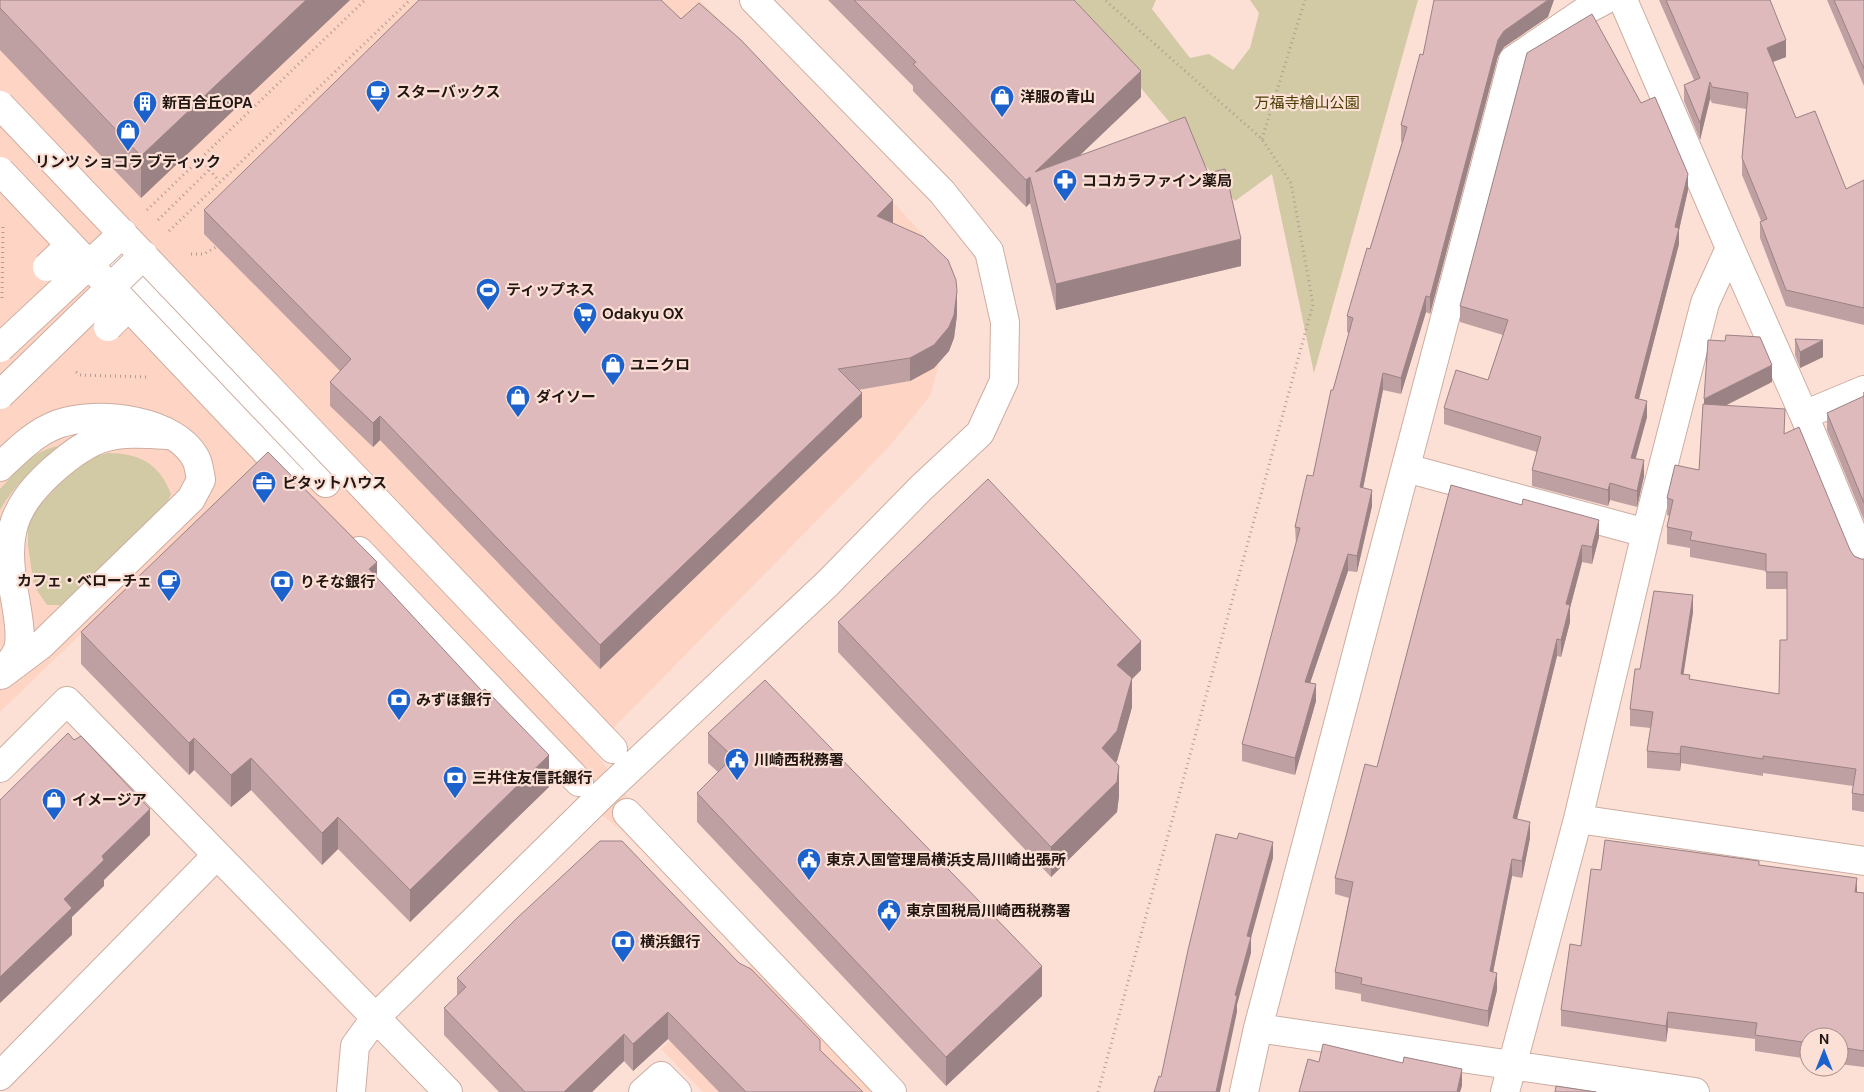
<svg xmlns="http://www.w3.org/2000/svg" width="1864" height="1092" font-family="'DM Sans','Noto Sans JP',sans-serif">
  <rect width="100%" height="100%" fill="#fce0d6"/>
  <path fill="#fed4c4" d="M0 0H700L920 231 941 263 952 318 930 396 888 448 593 749 641 815 905 1092H703L661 1049 752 964 620 829 561 785 232 488 0 712Z"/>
  <path fill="#d1caa4" d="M1058 0H1156L1152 9 1190 58 1209 54 1233 70 1250 48 1259 13 1250 0H1418L1314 373 1272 174 1235 201 1141 88Z
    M58 446C36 465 14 485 0 510V489C18 470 32 451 58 446Z
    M108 453C139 453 160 464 171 494L167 503 61 605H47L34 586 28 546V520L57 486 86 459Z"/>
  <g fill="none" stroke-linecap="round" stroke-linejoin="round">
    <defs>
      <path id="minor" d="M1730 248 1804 415 1864 561
        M114 262 326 483
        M1804 415 1864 390
        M0 467C18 450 34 433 58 424 97 410 178 419 197 461 199 467 200 474 201 480L191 499 41 645 1 675C6 667 15 658 18 649 22 636 18 617 16 604 5 543 5 513 53 470 96 432 113 432 168 435
        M1406 468 1646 533
        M393 518 613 749
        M359 551 579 782
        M0 768 67 701 448 1092
        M627 813 892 1092
        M1578 819 1864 861
        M1258 1028 1695 1092
        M0 1076 217 855
        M351 1092 355 1046 376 1017 606 791 827 584 921 488 980 433 1004 381 1005 322 989 251 942 192 754 0
        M643 1092 661 1076 677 1092
        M1244 1092 1258 1028 1513 60 1588 9 1605 0
        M1505 1092 1578 819 1646 533 1705 303 1730 248 1623 0"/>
    </defs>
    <use href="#minor" stroke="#cdada0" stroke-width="30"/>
    <path stroke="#b19b92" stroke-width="3" stroke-dasharray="1 4" stroke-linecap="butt" d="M1262 139 1305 0
      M200 158 219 181
      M147 210 365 0
      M158 220 209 170
      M169 231 410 0
      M191 254H204L216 247
      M2 298 3 227
      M76 372 80 375 146 377
      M1098 1092 1313 304 1291 183 1262 139 1105 0"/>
    <use href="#minor" stroke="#fff" stroke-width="28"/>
    <defs>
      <path id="minor-bridge" d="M0 105 393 518
        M0 171 293 480
        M47 267 70 245
        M108 327 128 307
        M0 348 123 233
        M0 395 144 255"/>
    </defs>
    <use href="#minor-bridge" stroke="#cdada0" stroke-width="30" stroke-linecap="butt"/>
    <use href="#minor-bridge" stroke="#fff" stroke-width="28"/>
  </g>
  <path fill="#bfa0a2" d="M0 0H350L141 198 0 50Z
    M828 0H1074L1141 97 1080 155 1241 266 1056 310 1030 203 1026 207 913 91V86Z
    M1659 0H1770L1786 57 1773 62 1796 118 1846 189 1864 180V325L1786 306 1760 238V222L1761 221 1742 175V158L1746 109 1712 103 1710 99 1700 140 1684 101V85L1694 80Z
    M1827 0H1864V86Z
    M1548 17 1504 47 1498 56 1430 314 1426 312 1401 394 1383 390 1363 488 1372 506 1357 572 1348 571 1310 683 1316 701 1295 775 1242 761V744L1296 544 1295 527 1313 476 1333 390 1349 333 1347 332V316L1370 249 1402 142H1401V125L1423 55Z
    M1688 190 1679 230V244L1639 399 1647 417 1636 458 1644 476 1637 507 1610 500 1608 506 1532 486V470L1537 452 1444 424V408L1488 380 1503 335 1460 322V306Z
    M204 210 893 223 957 315 954 338 949 351 934 368 910 381 858 390 862 417 600 669 380 440 373 447 330 406V382L340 371 204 234Z
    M1795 339 1823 357 1800 368 1795 355Z
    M1772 382 1725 406 1785 433 1850 550 1854 556 1861 559H1864V812L1852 810V793L1853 786 1763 773V776L1681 763 1680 771 1647 768V751L1651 728 1630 726V709L1640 669 1693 612 1683 674 1690 680 1779 694 1787 640V589H1766V571L1690 557V548L1667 544V527L1669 516 1667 515V498L1699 470 1704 404Z
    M1863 392H1864V520L1827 430V413L1863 397Z
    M1451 485 1599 537 1592 564 1582 562 1570 608V622L1561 657 1557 656 1517 819 1530 838 1522 878 1512 876 1493 972 1497 990 1488 1027 1361 1001V994L1335 989V972L1349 898 1335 894V878L1377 767Z
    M377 578 549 787 410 922 338 849 322 865 251 790 231 807 194 770 189 775 81 664V632Z
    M838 622 1141 670 1132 679V707L1117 761 1115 762 1119 796 1117 812 1051 877 838 652Z
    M708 733 1042 996 946 1086 697 822V793L718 772 708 763Z
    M1759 865 1857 892 1864 893V1067L1839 1064V1037H1809V1059L1755 1051V1039L1668 1028 1666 1042 1561 1026V1010L1581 946 1601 870Z
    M516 919 820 1050 863 1092H719L668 1039 633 1071 624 1061 592 1092H499L444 1035V1008L457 996V978Z"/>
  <path fill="#9b8284" d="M306 0H350L141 198V156Z
    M1548 0H1554L1548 17 1504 47 1498 56 1430 314V297L1498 40 1504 31Z
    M1786 40V57L1767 64V48Z
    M1141 71V97L1035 198V172Z
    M1710 82V99L1700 140V123Z
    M1688 174V190L1679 230V244L1635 414V398Z
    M1030 177V203L1026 207V180Z
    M893 200V224L877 216Z
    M1241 239V266L1056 310V284Z
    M957 291V315L954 338 949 351 934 368 910 381V358Z
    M1426 296V312L1401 394V378Z
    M1823 340V357L1800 368V352Z
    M1772 365V382L1704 416V399Z
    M1383 373V390L1360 503V487Z
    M862 393V417L600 669V645Z
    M1647 401V417L1631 474V458Z
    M380 416V440L373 447V423Z
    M1644 460V476L1637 507V491Z
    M1610 483V500L1608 506V490Z
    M1372 490V506L1357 572V556Z
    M1599 520V537L1592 564V547Z
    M1582 545V562L1570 608V622L1561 657V640L1566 604Z
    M1348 554V571L1305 698V682Z
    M377 562V594L369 569Z
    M1693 595V612L1681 691V674Z
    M1557 639V656L1513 835V818Z
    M1141 641V670L1132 679V707L1117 761 1102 778V748L1117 665Z
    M1316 684V701L1295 775V758Z
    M194 738V770L189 775V743Z
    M1681 746V763L1680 771V754Z
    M549 755V787L410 922V890Z
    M251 758V790L231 807V775Z
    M1119 766V796L1117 812 1051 877V847Z
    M150 809V835L104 880V886L72 917V935L0 1003V977L64 899 102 856Z
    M338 817V849L322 865V833Z
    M1530 822V838L1522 878V861Z
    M1273 842V858L1251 938V953L1237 1005V1012L1220 1092H1216L1247 936Z
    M1512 859V876L1490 988V971Z
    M1857 878V894L1855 892Z
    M1042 966V996L946 1086V1057Z
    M1497 973V990L1488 1027V1011Z
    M668 1012V1039L633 1071V1044Z
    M1668 1012V1028L1666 1042V1026Z
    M624 1034V1061L592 1092H564Z
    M1462 1069V1086L1460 1092H1457Z"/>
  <path fill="#debabc" stroke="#9b8284" d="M0 0H306L141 156 0 8Z
    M419 0H661L681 19 699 3 741 40 893 200 877 216 924 237 948 260 956 280 957 291 954 315 949 327 934 345 910 358 838 369 862 393 600 645 380 416 373 423 330 382 351 359 204 210Z
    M854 0H1074L1141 71 1035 172 1185 117 1208 173 1225 169 1241 239 1056 284 1030 177 1026 180 913 64 916 62Z
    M1434 0H1548L1504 31 1498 40 1430 297 1426 296 1401 378 1383 373 1360 487 1372 490 1357 556 1348 554 1305 682 1316 684 1295 758 1242 744 1300 528 1295 527 1307 475 1313 476 1331 390H1333L1353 318 1347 316 1367 248 1370 249 1407 127 1401 125 1420 54 1423 55Z
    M1666 0H1770L1786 40 1767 48 1796 118 1815 111 1846 189 1864 180V308L1786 290 1760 222 1767 219 1742 158 1748 93 1712 87 1710 82 1700 123 1684 85 1700 78Z
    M1834 0H1864V69Z
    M1592 14 1641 103 1655 97 1688 174 1675 227 1679 228 1635 398 1647 401 1631 458 1644 460 1637 491 1610 483 1608 490 1532 470 1541 437 1444 408 1456 370 1488 380 1508 320 1460 306 1527 53Z
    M1726 335 1760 337 1772 365 1704 399 1708 340 1725 341Z
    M1795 339 1823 340 1800 352Z
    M1864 396V503L1827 413Z
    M1703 404 1785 409 1784 434 1799 427 1850 550 1854 556 1861 559H1864V795L1852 793 1856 769 1763 756V759L1681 746 1680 754 1647 751 1653 712 1630 709 1635 669H1640L1654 591 1693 595 1681 674 1690 675 1689 679 1779 694 1780 640H1787V572H1766V554L1690 540 1692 532 1667 527 1673 500 1667 498 1675 465 1699 470Z
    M268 452 377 562 369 569 482 691 485 689 549 755 410 890 338 817 322 833 251 758 231 775 194 738 189 743 81 632Z
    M988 479 1141 641 1117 665 1132 678 1117 731 1102 748 1119 766 1117 782 1051 847 838 622Z
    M1451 485 1522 505 1523 499 1599 520 1592 547 1582 545 1566 604 1570 605 1561 640 1557 639 1513 818 1530 822 1522 861 1512 859 1490 971 1497 973 1488 1011 1361 984 1362 978 1335 972 1353 882 1335 878 1365 764 1377 767Z
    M765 680 1042 966 946 1057 697 793 733 757 708 733Z
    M68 733 74 740 81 736 150 809 102 856 104 860 64 899 72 908 0 977V800Z
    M1239 833 1273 842 1247 936 1251 937 1235 995 1237 996 1216 1092H1154L1159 1076 1161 1077 1188 950 1216 834 1237 839Z
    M1605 840 1759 861V865L1857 878 1855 892 1864 893V1051L1839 1047V1037H1809V1043L1755 1035 1757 1023 1668 1012 1666 1026 1561 1010 1570 944 1581 946 1591 869 1601 870Z
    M600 841H622L739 963 751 969 820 1040V1050L863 1092H746L668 1012 633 1044 624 1034 564 1092H525L444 1008 466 987 457 978 516 919Z
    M1323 1044 1403 1063 1404 1057 1462 1069 1457 1092H1299L1308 1059 1319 1062Z
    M1556 1086 1596 1092H1555Z"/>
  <defs>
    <symbol id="cafe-pin" viewBox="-11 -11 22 30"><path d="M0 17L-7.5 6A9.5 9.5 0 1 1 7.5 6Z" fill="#1c62cd" stroke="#fce0d6"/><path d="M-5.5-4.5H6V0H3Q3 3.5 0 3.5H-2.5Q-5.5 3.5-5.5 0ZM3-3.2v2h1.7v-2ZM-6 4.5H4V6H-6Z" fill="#fff"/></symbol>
    <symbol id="shop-pin" viewBox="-11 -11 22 30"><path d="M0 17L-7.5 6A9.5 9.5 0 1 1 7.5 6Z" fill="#1c62cd" stroke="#fce0d6"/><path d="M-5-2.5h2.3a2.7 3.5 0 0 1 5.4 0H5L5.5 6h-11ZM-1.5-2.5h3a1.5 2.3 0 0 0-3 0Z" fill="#fff"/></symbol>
    <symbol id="building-pin" viewBox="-11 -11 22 30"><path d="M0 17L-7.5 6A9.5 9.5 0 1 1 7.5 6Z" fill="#1c62cd" stroke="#fce0d6"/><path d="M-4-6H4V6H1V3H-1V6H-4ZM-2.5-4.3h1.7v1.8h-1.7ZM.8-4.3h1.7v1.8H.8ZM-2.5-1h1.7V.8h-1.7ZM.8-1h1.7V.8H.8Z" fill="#fff"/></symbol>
    <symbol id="pharmacy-pin" viewBox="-11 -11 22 30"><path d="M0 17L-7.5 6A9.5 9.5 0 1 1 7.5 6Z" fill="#1c62cd" stroke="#fce0d6"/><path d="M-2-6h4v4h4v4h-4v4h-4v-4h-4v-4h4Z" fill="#fff"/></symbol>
    <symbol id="stadium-pin" viewBox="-11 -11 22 30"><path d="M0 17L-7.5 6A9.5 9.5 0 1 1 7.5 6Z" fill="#1c62cd" stroke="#fce0d6"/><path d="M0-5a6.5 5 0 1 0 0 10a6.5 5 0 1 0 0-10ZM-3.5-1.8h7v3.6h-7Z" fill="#fff"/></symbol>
    <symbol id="supermarket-pin" viewBox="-11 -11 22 30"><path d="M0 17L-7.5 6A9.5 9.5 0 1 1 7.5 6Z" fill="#1c62cd" stroke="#fce0d6"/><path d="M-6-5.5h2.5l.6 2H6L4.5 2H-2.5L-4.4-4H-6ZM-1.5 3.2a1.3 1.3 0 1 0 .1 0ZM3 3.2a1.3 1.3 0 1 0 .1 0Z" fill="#fff"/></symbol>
    <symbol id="office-pin" viewBox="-11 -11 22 30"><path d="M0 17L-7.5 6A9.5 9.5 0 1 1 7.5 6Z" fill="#1c62cd" stroke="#fce0d6"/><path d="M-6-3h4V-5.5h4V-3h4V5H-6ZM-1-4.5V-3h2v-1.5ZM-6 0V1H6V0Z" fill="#fff"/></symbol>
    <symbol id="bank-pin" viewBox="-11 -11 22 30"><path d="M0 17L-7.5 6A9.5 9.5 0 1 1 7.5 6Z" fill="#1c62cd" stroke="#fce0d6"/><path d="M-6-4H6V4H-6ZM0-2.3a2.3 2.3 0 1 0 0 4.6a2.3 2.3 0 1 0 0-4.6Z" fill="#fff"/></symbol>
    <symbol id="civic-pin" viewBox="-11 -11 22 30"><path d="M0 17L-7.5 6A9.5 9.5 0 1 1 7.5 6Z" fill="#1c62cd" stroke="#fce0d6"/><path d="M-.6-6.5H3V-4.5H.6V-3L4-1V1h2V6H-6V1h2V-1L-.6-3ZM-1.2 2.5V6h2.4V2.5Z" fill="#fff"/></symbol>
  </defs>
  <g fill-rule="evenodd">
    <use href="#cafe-pin" x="364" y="78" width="28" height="38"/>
    <use href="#shop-pin" x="988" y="83" width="28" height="38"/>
    <use href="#building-pin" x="131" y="89" width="28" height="38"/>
    <use href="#shop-pin" x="114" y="117" width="28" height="38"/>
    <use href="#pharmacy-pin" x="1051" y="167" width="28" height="38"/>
    <use href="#stadium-pin" x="474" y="276" width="28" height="38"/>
    <use href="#supermarket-pin" x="571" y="300" width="28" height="38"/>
    <use href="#shop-pin" x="599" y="351" width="28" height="38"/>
    <use href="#shop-pin" x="504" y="383" width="28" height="38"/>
    <use href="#office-pin" x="250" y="469" width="28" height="38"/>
    <use href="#cafe-pin" x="155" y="567" width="28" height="38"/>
    <use href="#bank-pin" x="268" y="568" width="28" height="38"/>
    <use href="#bank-pin" x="385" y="686" width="28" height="38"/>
    <use href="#civic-pin" x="723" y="746" width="28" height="38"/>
    <use href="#bank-pin" x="441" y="764" width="28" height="38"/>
    <use href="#shop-pin" x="40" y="786" width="28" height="38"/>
    <use href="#civic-pin" x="795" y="846" width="28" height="38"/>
    <use href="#civic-pin" x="875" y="897" width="28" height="38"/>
    <use href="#bank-pin" x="609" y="928" width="28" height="38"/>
  </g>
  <g text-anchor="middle" stroke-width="4.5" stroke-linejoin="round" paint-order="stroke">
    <g font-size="15" font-weight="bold" fill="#211611" stroke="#fce0d6" text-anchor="start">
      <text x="396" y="97">スターバックス</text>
      <text x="1020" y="102">洋服の青山</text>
      <text x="162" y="108">新百合丘OPA</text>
      <text x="128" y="167" text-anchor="middle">リンツ ショコラ ブティック</text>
      <text x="1082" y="186">ココカラファイン薬局</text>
      <text x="506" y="295">ティップネス</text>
      <text x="602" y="319">Odakyu OX</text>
      <text x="630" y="370">ユニクロ</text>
      <text x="536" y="402">ダイソー</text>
      <text x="282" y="488">ピタットハウス</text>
      <text x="152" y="586" text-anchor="end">カフェ・ベローチェ</text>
      <text x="300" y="587">りそな銀行</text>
      <text x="416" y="705">みずほ銀行</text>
      <text x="754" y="765">川崎西税務署</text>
      <text x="472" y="783">三井住友信託銀行</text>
      <text x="72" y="805">イメージア</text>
      <text x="826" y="865">東京入国管理局横浜支局川崎出張所</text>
      <text x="906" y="916">東京国税局川崎西税務署</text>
      <text x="640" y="947">横浜銀行</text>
    </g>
    <g font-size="15" fill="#473d00" stroke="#fce0d6">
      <text x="1307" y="108">万福寺檜山公園</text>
    </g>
  </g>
  <g transform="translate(1824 1052)"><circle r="24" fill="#fce0d6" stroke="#a48f87"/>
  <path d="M0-4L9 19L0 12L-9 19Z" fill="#1c62cd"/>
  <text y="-8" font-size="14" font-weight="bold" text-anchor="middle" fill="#211611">N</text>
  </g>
</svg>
